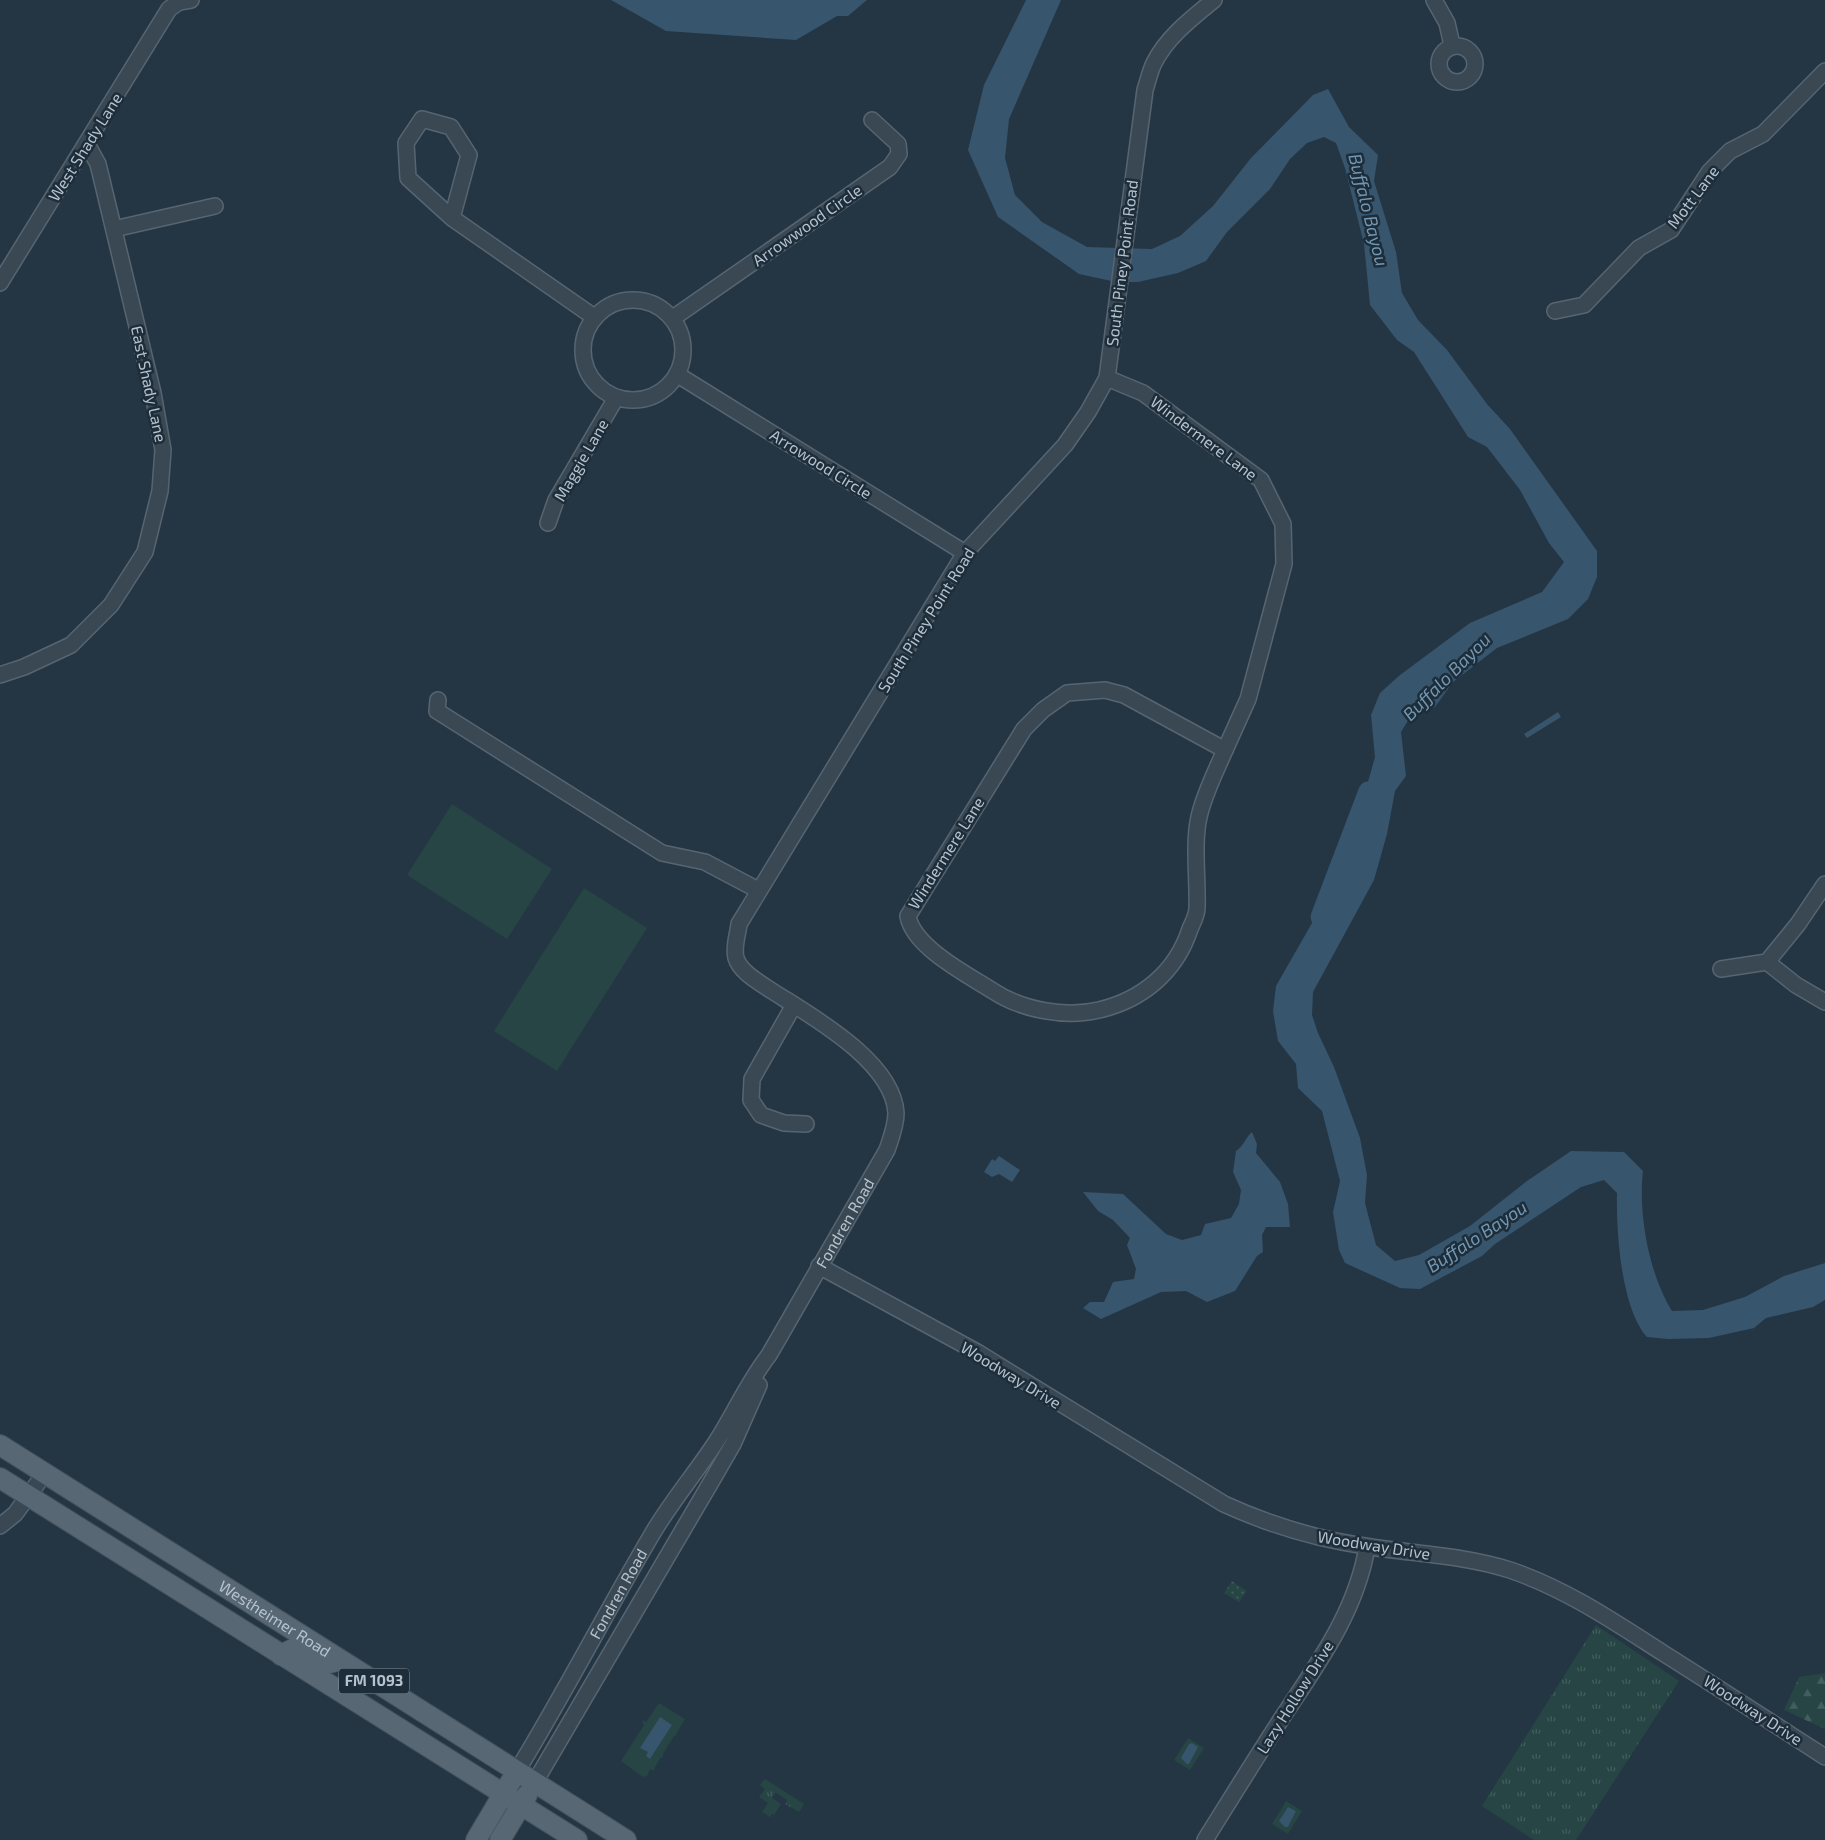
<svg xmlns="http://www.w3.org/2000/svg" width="1825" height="1840" font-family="'Exo 2',sans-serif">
  <defs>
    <pattern id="grass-tufts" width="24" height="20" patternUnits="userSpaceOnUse" patternTransform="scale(1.25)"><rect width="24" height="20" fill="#264544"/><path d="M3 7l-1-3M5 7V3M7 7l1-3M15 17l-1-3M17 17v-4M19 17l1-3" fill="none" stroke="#435e5e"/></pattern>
    <pattern id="forest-firs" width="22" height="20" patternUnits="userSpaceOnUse" patternTransform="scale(1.25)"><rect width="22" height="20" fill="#264544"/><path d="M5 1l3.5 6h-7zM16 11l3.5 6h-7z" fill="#435e5e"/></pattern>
    <pattern id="park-dots" width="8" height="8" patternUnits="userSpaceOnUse" patternTransform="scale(1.25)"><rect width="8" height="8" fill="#264544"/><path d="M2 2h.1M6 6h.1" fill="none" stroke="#435e5e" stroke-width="1.8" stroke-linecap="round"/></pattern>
  </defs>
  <rect width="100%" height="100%" fill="#243644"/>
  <path fill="url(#grass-tufts)" d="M1596 1625 1679 1681 1576 1840H1534L1482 1806Z
    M765 1779 804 1804 799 1812 785 1804 787 1800 775 1792 772 1798 781 1804 774 1815 772 1814 770 1817 762 1812 768 1803 759 1797 765 1789 760 1785Z"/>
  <path fill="url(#forest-firs)" d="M1825 1673V1729L1784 1710 1799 1677Z"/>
  <path fill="url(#park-dots)" d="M1232 1581 1247 1591 1239 1602 1224 1593Z"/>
  <path fill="#264544" d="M452 804 552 869 507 939 407 875Z
    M584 888 647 928 557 1071 494 1031Z
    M659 1703 685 1719 676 1734 678 1735 674 1736 663 1754V1758L661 1757 653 1771 650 1769 647 1776 643 1777 621 1761 644 1725 642 1723 643 1720 646 1722Z
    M1188 1738 1204 1748 1190 1770 1174 1760Z
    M1286 1801 1302 1811 1288 1834 1272 1824Z"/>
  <path fill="#37556d" d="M611 0H867L848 16H837L796 40 666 31Z
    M1026 0H1061L1009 119 1005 158 1015 195 1042 222 1087 247 1152 249 1180 236 1213 206 1251 158 1313 95 1328 89 1349 127 1378 155 1374 181 1396 252 1402 293 1418 320 1447 350 1487 404 1510 429 1597 551V577L1588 599 1568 619 1497 648 1453 682 1435 707 1412 714 1401 732 1406 776 1395 791 1387 834 1374 880 1313 992 1312 1015 1318 1033 1334 1067 1360 1138 1367 1175 1365 1203 1376 1245 1395 1261 1419 1255 1470 1226 1527 1181 1571 1151 1624 1152 1643 1171C1638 1214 1649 1274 1672 1311L1703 1310 1745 1297 1784 1276 1825 1263V1300L1813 1307 1766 1318 1754 1328 1709 1338 1668 1339 1647 1337C1621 1308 1616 1231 1617 1193L1604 1180 1581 1187 1495 1244 1482 1256 1420 1289 1400 1288 1345 1263 1339 1250 1333 1212 1340 1181 1322 1111 1298 1088 1296 1064 1278 1041 1273 1011 1276 986 1344 867 1375 757 1371 715 1380 693 1400 675 1470 623 1542 592 1564 562 1549 543 1520 490 1487 447 1468 437 1414 352 1397 340 1370 305 1364 244 1345 168 1336 143 1324 137 1307 143 1290 159 1270 189 1227 232 1206 261 1178 273 1138 282H1116L1079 274 998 217 968 150 984 85Z
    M1558 712 1561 717 1527 738 1524 734Z
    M1252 1132 1257 1144 1256 1153 1280 1182 1288 1204 1290 1227H1266L1262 1235 1263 1252 1257 1256 1235 1291 1207 1302 1186 1291 1161 1292 1101 1319 1083 1308 1090 1302H1104L1113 1282 1134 1279 1136 1269 1127 1245 1130 1238 1113 1220 1098 1211 1083 1192 1123 1194 1166 1234 1182 1240 1201 1235 1205 1224 1231 1218 1239 1204 1241 1190 1233 1172 1236 1151C1244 1146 1245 1138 1252 1132Z
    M999 1156 1020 1170 1012 1182 999 1174 992 1177 984 1172 992 1159 995 1161Z
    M660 1717 672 1725 650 1759 646 1756 648 1752 640 1748Z
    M1192 1743 1198 1747 1189 1764H1187L1181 1758 1189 1744Z
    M1288 1807 1296 1811 1288 1827H1285L1279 1821Z"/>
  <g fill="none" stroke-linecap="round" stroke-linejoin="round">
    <path stroke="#37556d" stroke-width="19" d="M1320 917 1368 791"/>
    <defs>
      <g id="minor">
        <path d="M1434 0 1447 23 1452 45"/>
        <circle cx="1457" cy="64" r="18"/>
        <path d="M452 218 408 178 406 143 422 119 451 127 469 155 452 218 594 317"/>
        <path d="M114 229 215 206"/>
        <path d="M0 283 169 9 179 2 191 0"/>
        <circle cx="633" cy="350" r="50"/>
        <path d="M1555 311 1584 305 1639 248 1671 230 1710 171 1730 151 1763 134 1825 71"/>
        <path d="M673 318 890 167 899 154 898 144 872 120"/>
        <path d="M678 375 965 553"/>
        <path d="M1107 378 1143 393 1261 480 1283 524 1284 564 1248 699 1225 750"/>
        <path d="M548 523 556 500 616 398"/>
        <path d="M0 675 24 667 71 645 111 605 145 552 160 491 163 450 153 393 98 164 87 144"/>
        <path d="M1105 690 1124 695 1225 750C1216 771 1204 794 1199 817 1193 843 1198 880 1197 908 1197 915 1193 922 1190 929 1176 972 1142 1000 1099 1010 1065 1018 1022 1010 993 991 968 975 913 947 908 916L1024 729 1043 710 1067 693Z"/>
        <path d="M438 700 437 711 662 853 705 862 758 890"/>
        <path d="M1767 962 1796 985 1825 1002"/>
        <path d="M1721 969 1767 962 1798 924 1825 884"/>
        <path d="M794 1005 752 1079 751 1100 761 1115 784 1123 806 1124"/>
        <path d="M819 1266 977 1352 1224 1504C1270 1525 1316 1539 1365 1546 1414 1554 1463 1555 1510 1570 1566 1589 1613 1621 1663 1653 1717 1687 1771 1722 1825 1757"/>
        <path d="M0 1526 15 1514 45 1473"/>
        <path id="s1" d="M517 1771C564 1694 605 1614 651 1536 670 1503 695 1474 716 1442 734 1414 748 1382 769 1355L887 1150C891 1138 896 1126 896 1113 893 1061 811 1016 772 991 760 983 740 972 736 958 733 947 738 934 739 924L965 553 1065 445 1088 412 1107 378 1145 90C1148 81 1150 71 1154 63 1167 37 1192 18 1214 0"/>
        <path d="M535 1782 714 1477 733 1444 759 1385"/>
        <path d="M1205 1840C1230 1800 1254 1761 1280 1721 1316 1666 1356 1613 1367 1547"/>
      </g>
      <g id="major">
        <path id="s2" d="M0 1445 626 1840"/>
        <path d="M0 1478 577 1840"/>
        <path d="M281 1655 295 1648C313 1657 318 1669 339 1660"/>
        <path d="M476 1840 511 1781"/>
        <path d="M500 1840 527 1795"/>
      </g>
    </defs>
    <use href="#minor" stroke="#576571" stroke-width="18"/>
    <use href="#major" stroke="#43515d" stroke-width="22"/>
    <use href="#minor" stroke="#394853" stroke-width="15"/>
    <use href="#major" stroke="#576773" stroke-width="20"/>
  </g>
  <g text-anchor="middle" stroke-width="5" stroke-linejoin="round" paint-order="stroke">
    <rect fill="#1d2d39" stroke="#8895a1" stroke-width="1" x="339" y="1668.5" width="70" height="25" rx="4"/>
    <g font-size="15" font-weight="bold" fill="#b6c2cd">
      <text x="374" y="1686">FM 1093</text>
    </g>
    <g font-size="16" fill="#b6c2cd" stroke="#1d2d39">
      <text transform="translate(85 147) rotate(-58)" y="6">West Shady Lane</text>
      <text transform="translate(1693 197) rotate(-53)" y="6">Mott Lane</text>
      <text transform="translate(807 225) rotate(-35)" y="6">Arrowwood Circle</text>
      <text transform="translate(1122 263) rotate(-83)" y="6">South Piney Point Road</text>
      <text transform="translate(149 384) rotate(78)" y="6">East Shady Lane</text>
      <text transform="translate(1204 438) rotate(37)" y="6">Windermere Lane</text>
      <text transform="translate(581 460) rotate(-60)" y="6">Maggie Lane</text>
      <text transform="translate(821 464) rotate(32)" y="6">Arrowood Circle</text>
      <text transform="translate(926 620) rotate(-58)" y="6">South Piney Point Road</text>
      <text transform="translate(946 853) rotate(-58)" y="6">Windermere Lane</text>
      <text dy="6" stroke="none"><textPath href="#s1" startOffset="639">Fondren Road</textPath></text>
      <text transform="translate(1011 1375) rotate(31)" y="6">Woodway Drive</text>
      <text transform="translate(1374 1545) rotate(9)" y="6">Woodway Drive</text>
      <text dy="6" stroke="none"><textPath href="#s1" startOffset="204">Fondren Road</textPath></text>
      <text dy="6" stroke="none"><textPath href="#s2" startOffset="325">Westheimer Road</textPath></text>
      <text transform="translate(1295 1697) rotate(-58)" y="6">Lazy Hollow Drive</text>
      <text transform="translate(1753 1710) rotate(33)" y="6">Woodway Drive</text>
    </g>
    <g font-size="18" font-style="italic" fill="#7397b3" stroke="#1d2d39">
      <text transform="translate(1368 210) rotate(76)" y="6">Buffalo Bayou</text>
      <text transform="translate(1447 677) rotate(-45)" y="6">Buffalo Bayou</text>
      <text transform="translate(1477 1237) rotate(-33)" y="6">Buffalo Bayou</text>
    </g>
  </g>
</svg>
